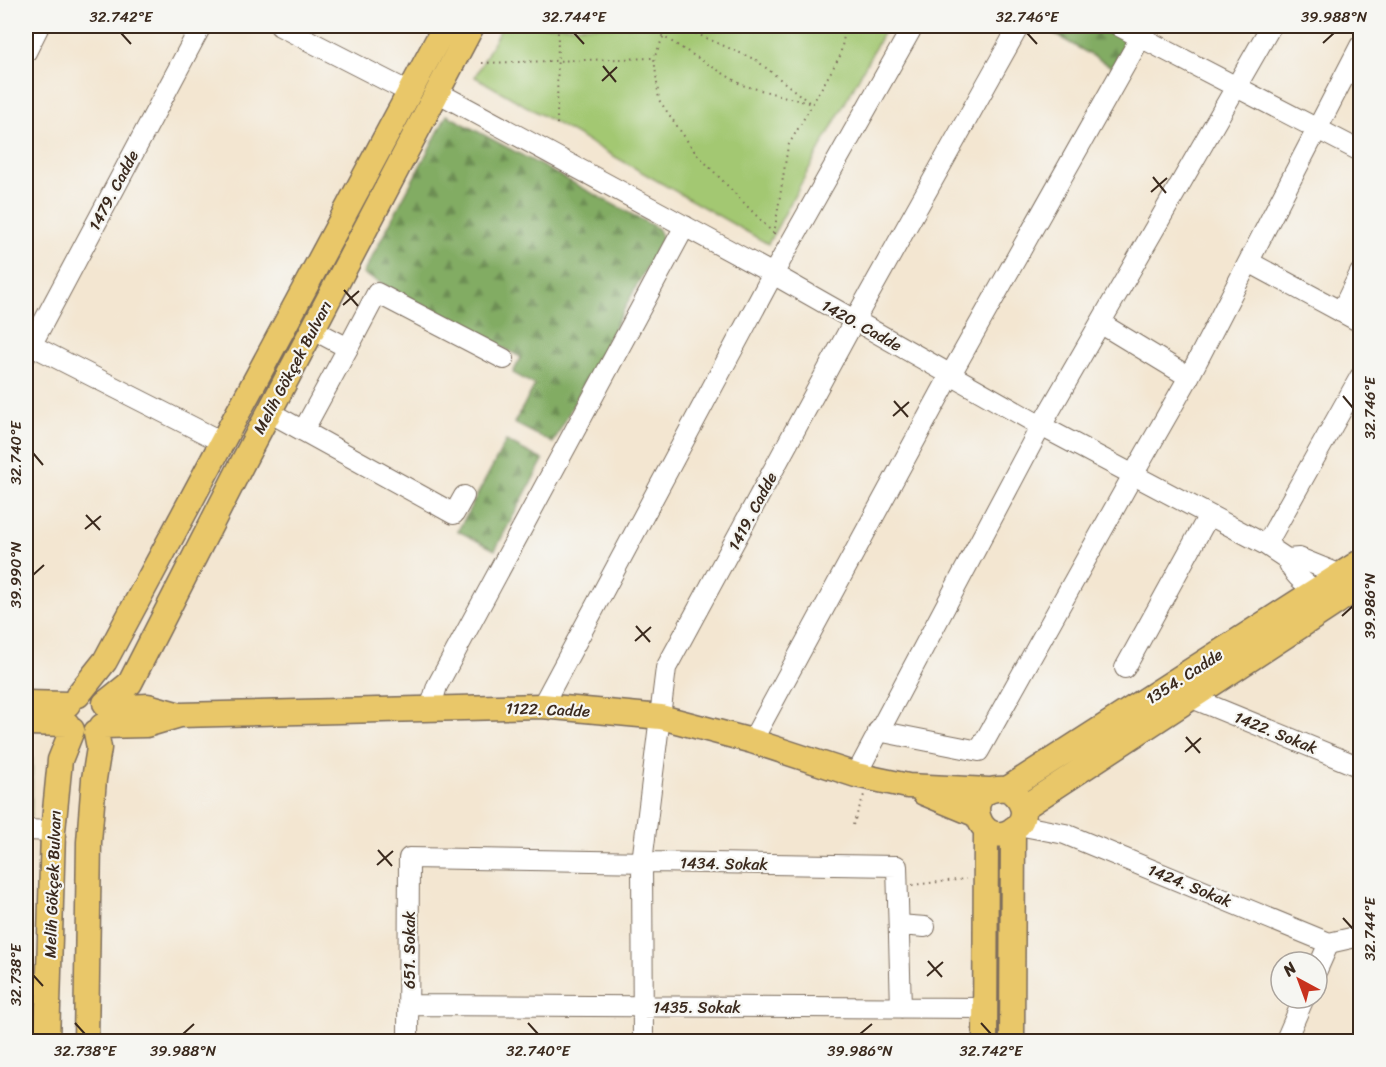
<svg xmlns="http://www.w3.org/2000/svg" width="1386" height="1067" font-family="Sriracha,sans-serif">
  <defs>
    <pattern id="forest-firs" width="22" height="20" patternUnits="userSpaceOnUse" patternTransform="scale(1.5)"><rect width="22" height="20" fill="#82ac64"/><path d="M5 1l3.5 6h-7zM16 11l3.5 6h-7z" fill="#6c8c52"/></pattern>
  </defs>
  <rect width="100%" height="100%" fill="#f6f6f2"/>
  <filter id="ink" filterUnits="userSpaceOnUse"><feTurbulence type="fractalNoise" baseFrequency=".0167" numOctaves="2"/><feDisplacementMap in="SourceGraphic" scale="12" xChannelSelector="R" yChannelSelector="G"/><feConvolveMatrix kernelMatrix="1 2 1 2 8 2 1 2 1" color-interpolation-filters="sRGB"/></filter>
  <filter id="wash" filterUnits="userSpaceOnUse"><feTurbulence type="fractalNoise" baseFrequency=".008" numOctaves="4" result="noise"/><feDisplacementMap in="SourceGraphic" scale="24" xChannelSelector="R" yChannelSelector="G"/><feGaussianBlur stdDeviation="1.35" result="paint"/><feColorMatrix in="noise" values="0 0 0 0 0 0 0 0 0 0 0 0 0 0 0 0 0 1.4 0 .05"/><feComposite in="paint" operator="in"/></filter>
  <g filter="url(#wash)">
    <rect width="100%" height="100%" fill="#f3e6d1"/>
    <path fill="url(#forest-firs)" stroke="#5e6b41" stroke-width="1.5" d="M1043 26H1099L1126 40 1112 67 1042 27Z
      M447 115 657 228 662 238 553 443 514 423 535 385 513 373 521 357 363 274Z
      M506 441 543 460 495 550 458 531Z"/>
    <path fill="#a3c872" stroke="#6f7948" stroke-width="1.5" d="M502 26H887L768 244 475 77Z
      M26 751 32 759 31 816 26 817Z"/>
  </g>
  <g filter="url(#ink)">
    <g fill="none" stroke-linecap="round" stroke-linejoin="round">
      <defs>
        <path id="minor" d="M280 26 409 92
          M1119 26 1360 151
          M26 52 39 26
          M437 92 773 274 1041 426 1266 545 1287 559 1299 558 1341 575
          M1249 262 1360 322
          M1341 312 1360 273
          M1100 323 1189 377
          M312 329 348 348 377 293 504 359
          M31 345 222 442
          M26 355 201 26
          M269 412 454 514 464 496
          M303 431 348 348
          M1266 545 1360 377
          M1287 559C1293 575 1302 581 1316 591
          M1125 668 1209 515
          M1192 698 1360 767
          M542 706 773 274 913 26
          M430 709 437 686 685 226
          M878 731 979 751 1133 475 1189 377 1360 46
          M752 741 951 374 1147 26
          M856 775 1041 426 1271 26
          M1018 825 1065 834 1329 943 1360 936
          M26 830 53 831
          M899 925 925 927
          M1317 970 1329 943
          M409 1005 985 1008
          M408 1042 409 858 897 866 901 1008
          M643 1042 642 862 666 668 854 321 1019 26
          M1285 1042 1304 998"/>
        <path id="major" d="M78 695 105 661 445 26
          M26 703 68 704
          M105 703 130 683 244 460 472 26
          M108 708 148 706 180 715
          M26 723 67 724
          M102 726 146 725 180 715 542 706 661 717 752 741 856 775 908 786 989 790
          M1007 789C1021 797 1030 815 1016 827 981 857 954 784 1007 789L1360 562
          M924 793 977 815
          M1023 808 1337 602 1360 585
          M47 1042 53 831 60 760 72 730
          M86 1042 89 842 94 779 99 748 96 732
          M985 1042 986 830
          M1012 1042 1013 829"/>
      </defs>
      <use href="#minor" stroke="#7b6c5d" stroke-width="22"/>
      <use href="#major" stroke="#7b6c5d" stroke-width="27"/>
      <path stroke="#7b6c5d" stroke-width="2" stroke-dasharray="1.5 4.5" stroke-linecap="butt" d="M646 26 742 85 812 104
        M668 26 654 58 659 100 695 152 774 234
        M679 26 756 60 810 103
        M482 63 653 58
        M557 124 558 26
        M774 234 788 146 840 56 846 26
        M853 825 864 795
        M912 885 966 879"/>
      <use href="#minor" stroke="#fff" stroke-width="20"/>
      <use href="#major" stroke="#e9c769" stroke-width="24"/>
    </g>
  </g>
  <path fill="none" stroke="#3b2a1e" stroke-width="2" d="M121 33 131 44M574 33 584 44M1027 33 1037 44M1323 43 1334 33M603 66 616 82M602 81 617 67M1153 177 1166 193M1151 192 1167 178M344 290 358 306M343 305 359 291M1343 396 1353 408M894 401 908 417M893 416 909 402M33 453 43 465M86 515 100 530M85 529 101 516M33 575 44 565M1342 616 1353 606M636 626 650 642M635 641 651 627M1186 737 1200 753M1185 752 1201 738M378 850 392 866M377 865 393 851M1343 918 1353 929M928 961 942 977M33 975 43 986M927 976 943 962M75 1023 85 1034M528 1023 538 1034M981 1023 991 1034M183 1034 194 1024M860 1034 872 1024"/>
  <g text-anchor="middle" stroke-width="4.5" stroke-linejoin="round" paint-order="stroke">
    <g font-size="16" fill="#3b2a1e" stroke="#f6f6f2">
      <text transform="translate(113 190) rotate(-62)" y="6">1479. Cadde</text>
      <text transform="translate(862 325) rotate(29)" y="6">1420. Cadde</text>
      <text transform="translate(292 367) rotate(-62)" y="6">Melih Gökçek Bulvarı</text>
      <text transform="translate(752 511) rotate(-62)" y="6">1419. Cadde</text>
      <text transform="translate(1184 676) rotate(-33)" y="6">1354. Cadde</text>
      <text transform="translate(548 709) rotate(2)" y="6">1122. Cadde</text>
      <text transform="translate(1276 732) rotate(22)" y="6">1422. Sokak</text>
      <text transform="translate(724 863) rotate(1)" y="6">1434. Sokak</text>
      <text transform="translate(52 884) rotate(-88)" y="6">Melih Gökçek Bulvarı</text>
      <text transform="translate(1190 885) rotate(22)" y="6">1424. Sokak</text>
      <text transform="translate(409 950) rotate(-90)" y="6">651. Sokak</text>
      <text x="697" y="1013">1435. Sokak</text>
    </g>
  </g>
  <rect width="1386" height="1067" fill="none" stroke="#f6f6f2" stroke-width="66"/>
  <g transform="translate(1299 980) rotate(319)"><circle r="28" fill="#f6f6f2" stroke="#aba49d" stroke-width="1.5"/>
  <path d="M0-4.5L10 22L0 15L-10 22Z" fill="#c8321e"/>
  <text y="-9" font-size="16" font-weight="bold" text-anchor="middle" fill="#3b2a1e">N</text>
  </g>
  <rect x="33" y="33" width="1320" height="1001" fill="none" stroke="#3b2a1e" stroke-width="2"/>
  <g font-size="15" text-anchor="middle" fill="#3b2a1e">
    <text x="121" y="22">32.742°E</text>
    <text x="574" y="22">32.744°E</text>
    <text x="1027" y="22">32.746°E</text>
    <text x="1334" y="22">39.988°N</text>
    <text transform="translate(1370 408) rotate(-90)" y="5">32.746°E</text>
    <text transform="translate(16 453) rotate(-90)" y="5">32.740°E</text>
    <text transform="translate(16 575) rotate(-90)" y="5">39.990°N</text>
    <text transform="translate(1370 606) rotate(-90)" y="5">39.986°N</text>
    <text transform="translate(1370 929) rotate(-90)" y="5">32.744°E</text>
    <text transform="translate(16 975) rotate(-90)" y="5">32.738°E</text>
    <text x="85" y="1056">32.738°E</text>
    <text x="183" y="1056">39.988°N</text>
    <text x="538" y="1056">32.740°E</text>
    <text x="860" y="1056">39.986°N</text>
    <text x="991" y="1056">32.742°E</text>
  </g>
</svg>
